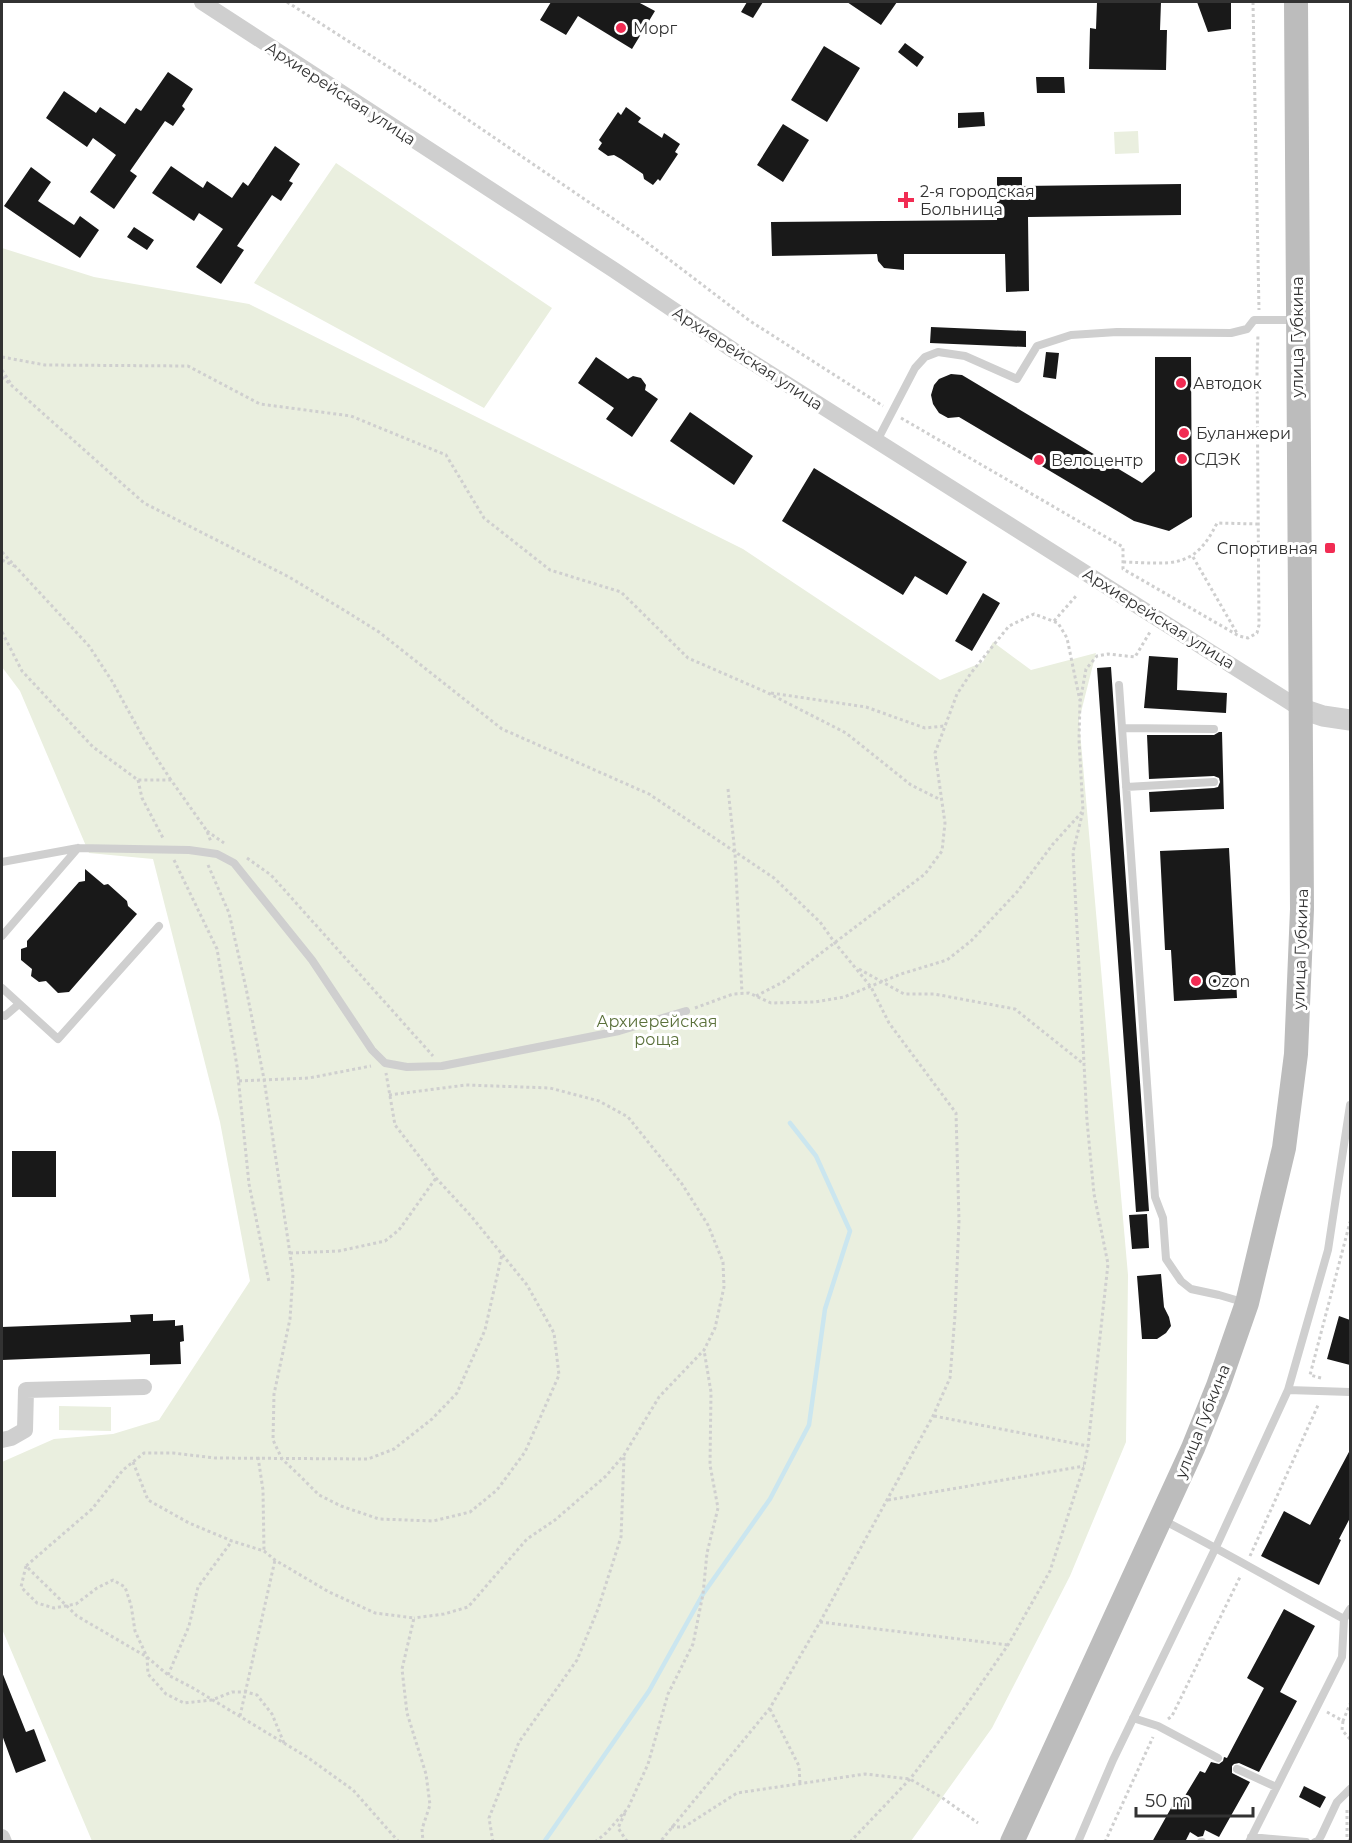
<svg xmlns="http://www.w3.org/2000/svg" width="1352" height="1843" font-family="Montserrat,sans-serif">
  <rect width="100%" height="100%" fill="#fff"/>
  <path fill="#eaefdf" d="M1138 131 1139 153 1115 154 1114 132Z
    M336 163 552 308 484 408 254 283Z
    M2 248 94 277 249 304 743 549 940 680 983 662 993 642 1031 670 1096 653 1079 720 1128 1275 1126 1442 1070 1576 992 1728 911 1841H92L2 1629V1462L54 1439 113 1434 159 1420 250 1281 220 1122 153 859 89 853 20 691 2 667Z
    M59 1406 111 1407V1431L59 1430Z"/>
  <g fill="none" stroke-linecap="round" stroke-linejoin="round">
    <path stroke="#cbe6ef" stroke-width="4.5" d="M544 1842 649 1691 703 1594 770 1499 809 1425 825 1309 850 1231 816 1156 790 1123"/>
  </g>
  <path fill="#191919" d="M551 2H638L655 11 632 49 578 16 566 35 540 20Z
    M747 2H763L753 18 741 12Z
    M847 2H897L881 25Z
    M1097 2H1161L1160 30H1167L1166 70 1089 69 1090 28 1096 29Z
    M1197 2H1231V29L1208 32Z
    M905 43 924 57 917 67 898 52Z
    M824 46 860 68 827 122 791 100Z
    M168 72 193 89 182 106 185 109 173 126 165 121 130 171 137 176 114 209 90 192 116 155 93 138 87 147 46 118 64 91 96 113 100 107 125 124 136 108 141 111Z
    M1036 77H1064L1065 93H1037Z
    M626 107 641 118 638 122 662 138 664 133 680 144 675 152 678 154 660 181 658 179 653 185 644 179 643 174 621 159 614 155 608 156 598 149 602 143 599 140 618 112 621 115Z
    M984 112 985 126 958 128V113Z
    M783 124 809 140 783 182 757 165Z
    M275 146 300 164 289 181 293 183 281 201 272 195 237 246 244 250 221 284 196 267 223 229 199 213 194 221 152 193 171 166 203 188 207 181 232 198 243 182 248 186Z
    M31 167 51 182 38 201 74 225 80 216 99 230 80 258 4 206Z
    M997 177H1022V186L1181 184V215L1028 217 1029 291 1006 292 1005 254H904V270L884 268 878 261 877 254 772 256 771 222 997 220Z
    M134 227 154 240 147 250 127 237Z
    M931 327 1026 331V347L930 343Z
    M1046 352 1059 353 1056 379 1043 377Z
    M596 357 628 379 633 376 641 378 646 385 645 390 658 399 632 437 606 419 614 408 578 383Z
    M1155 357H1191L1192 517 1169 531 1134 521 959 417 948 418 939 413 933 404 931 395 934 385 939 379 951 374 962 375 1142 483 1155 471Z
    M690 412 753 456 734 485 670 441Z
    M814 468 967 562 947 595 915 576 903 595 782 521Z
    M983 593 1000 603 972 651 955 641Z
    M1149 656 1178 658 1177 690 1227 693 1226 713 1144 708Z
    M1111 667 1149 1211 1136 1212 1097 668Z
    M1219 732H1222L1224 809 1150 812 1149 792 1214 788 1218 787 1220 782 1219 778 1214 776 1149 779 1147 735H1214Z
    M1229 848 1237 998 1174 1001 1171 950H1165L1160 851Z
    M85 869 104 885 108 884 127 901 128 906 137 914 69 992 58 993 46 981 39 982 31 976 32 969 21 960V949L27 947V941L79 882 85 881Z
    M12 1151H56V1197H12Z
    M1147 1214 1149 1248 1132 1249 1129 1215Z
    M1161 1274 1164 1307 1169 1317 1171 1326 1166 1333 1157 1339H1142L1137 1276Z
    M153 1314V1321L175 1320V1326L183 1325 184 1341 180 1342 181 1364 150 1365V1354L2 1360V1327L131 1322 130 1315Z
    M1339 1316 1350 1320V1365L1327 1359Z
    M1350 1450V1518L1339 1539 1341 1540 1319 1585 1261 1556 1284 1511 1310 1525Z
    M1284 1609 1315 1626 1280 1692 1297 1701 1259 1772 1239 1763 1234 1764 1232 1766V1773L1250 1782 1219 1837 1205 1830 1203 1836 1198 1837 1190 1832 1185 1842H1152L1175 1801 1180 1804 1200 1771 1205 1773 1211 1762 1219 1764 1223 1761 1224 1757 1227 1758 1264 1688 1247 1678Z
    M2 1672 26 1732 34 1729 46 1761 16 1773 2 1735Z
    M1304 1786 1326 1797 1320 1808 1299 1797Z"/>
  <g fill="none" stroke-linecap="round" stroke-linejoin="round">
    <path stroke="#cfcfcf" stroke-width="3" stroke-dasharray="3 3" stroke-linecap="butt" d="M287 2 420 87 637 235 750 321 883 406
      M1253 2 1259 310
      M2 357 45 365 188 366 260 404 351 416 446 455 484 518 550 570 621 592 688 658 766 692 846 733 911 785 941 800
      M2 370 11 384
      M2 377 144 503 289 577 347 612 379 632 502 729 649 794 774 878 820 922 835 943 871 987 889 1023 956 1113 959 1221 955 1315 950 1378 933 1416 820 1622 770 1708 660 1842
      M901 418 1123 547V569L1239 636 1248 638 1257 633 1259 625 1257 367 1258 334
      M2 552 89 646 112 681 144 739 171 780
      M1193 557 1238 635
      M2 560 14 566
      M1123 562C1170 563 1194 571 1217 523L1258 524
      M1054 621 1076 596
      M2 632 22 671 93 747 138 780H171L207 831 211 842
      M771 693 866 707 925 728 944 726
      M138 780 142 798 163 838
      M728 789 735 853 742 993
      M207 831 224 843
      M247 858 271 875 433 1056
      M174 860 217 949 237 1066 249 1184 269 1282
      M208 865 229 913 246 988 264 1079 293 1274 290 1319 274 1394 273 1440 282 1459 299 1475 319 1495 341 1506 379 1519 433 1521 470 1512 497 1490 525 1452 559 1375 554 1333 527 1285 471 1216 436 1178 395 1125 386 1073
      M859 969 904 994H934L1015 1009 1085 1065
      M756 996 783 982 925 874 942 851 945 823 935 753 957 694 971 673 1009 626 1034 614 1058 623 1067 638 1080 701
      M695 1008 733 994 749 993 771 1003 815 1002 844 997 901 974 947 960 971 941 1017 892 1053 844 1082 812
      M239 1081 309 1078 371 1066
      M389 1095 466 1085 550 1088 599 1101 628 1117 682 1184 708 1225 723 1262 724 1287 715 1328 704 1350 659 1397 624 1455 606 1476 555 1520 527 1539 468 1607 444 1614 414 1618
      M290 1253 339 1251 385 1241 399 1230 436 1178
      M1321 1378 1310 1375 1350 1222
      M934 1416 1088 1446
      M258 1457 263 1490 264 1551
      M133 1462 148 1500 189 1523 232 1541 264 1551 275 1560 329 1592 375 1613 414 1618 402 1669 407 1713 426 1774 430 1805 422 1829 423 1842
      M888 1500 1084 1466
      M1250 1556 1319 1403
      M26 1566 21 1587 37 1603 54 1608 76 1604 97 1588 113 1580 125 1587 131 1605 135 1631 147 1657 148 1674 166 1694 184 1703 212 1700 232 1692H246L257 1695 272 1714 284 1743
      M820 1622 1008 1645
      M168 1675 189 1626 198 1587 232 1541
      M770 1709 799 1766 800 1784
      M1327 1712 1343 1721 1350 1704
      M240 1716 275 1560
      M1168 1719 1172 1716 1241 1575
      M1343 1721 1342 1730 1350 1739
      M1347 1810V1839L1350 1841
      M625 1813 618 1828 626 1840 629 1842
      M671 1827H684L737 1793 865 1774 910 1779 941 1797 978 1823
      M399 1842 353 1790 307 1757 193 1688 168 1675 147 1657 77 1616 26 1566 92 1509 123 1470 144 1453H173L215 1458 368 1459 394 1449 432 1419 457 1393 485 1330 502 1254
      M493 1842 489 1818 519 1742 577 1660 598 1609 621 1537 624 1457
      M595 1842 606 1833 628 1808 648 1764 668 1694 693 1644 703 1594 707 1553 718 1508 710 1465 711 1392 704 1350
      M850 1842 910 1779 963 1710 1008 1645 1050 1571 1084 1466 1088 1446 1108 1264 1094 1194 1087 1121 1073 852 1083 811 1079 740 1080 702 1086 669 1097 656 1108 654 1135 657 1150 632
      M1105 1842 1153 1737"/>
    <path stroke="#cfcfcf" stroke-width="8" d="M877 441 915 368 925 357 938 352 965 356 1017 379 1037 346 1071 335 1117 332 1231 333 1247 329 1254 320H1297
      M1119 685 1155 1197 1163 1218 1166 1259 1181 1281 1191 1289 1219 1295 1246 1303
      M1122 728 1214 729
      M1126 787 1214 782
      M2 862 78 848 189 850 217 854 234 863 312 960 372 1050 385 1063 407 1067 442 1066 619 1031 686 1011
      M2 936 78 848
      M2 988 58 1039 159 926
      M2 1015 5 1016 19 1004
      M1288 1390 1350 1392
      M1161 1519C1223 1551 1283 1586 1344 1619L1342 1657 1249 1842
      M1344 1619 1350 1609
      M1133 1718 1158 1726 1218 1758
      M1237 1769 1276 1787
      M1251 1837 1306 1842
      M1078 1842 1113 1760 1216 1547 1288 1390 1328 1250 1350 1105
      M1201 1842H1202
      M1315 1842 1318 1841 1321 1836 1337 1802 1350 1789"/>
    <path stroke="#cfcfcf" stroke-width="16" d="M202 2 614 270 733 350 1299 708
      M2 1440 11 1438 25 1430 26 1390 144 1387
      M2 1837 4 1842"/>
    <path stroke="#cfcfcf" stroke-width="21" d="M1299 708 1323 716 1350 720"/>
    <path stroke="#bcbcbc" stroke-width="24" d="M1012 1842 1193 1448 1218 1386 1247 1303 1284 1148 1296 1054 1302 909 1296 2"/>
  </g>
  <g fill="#f12c53" stroke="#fff" stroke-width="2">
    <circle cx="621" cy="28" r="6"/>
    <path d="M903 191h6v6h6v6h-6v6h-6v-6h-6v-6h6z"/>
    <circle cx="1181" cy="383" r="6"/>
    <circle cx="1184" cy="433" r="6"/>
    <circle cx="1182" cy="459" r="6"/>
    <circle cx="1039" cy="460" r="6"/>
    <rect x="1324" y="542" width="12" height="12" rx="3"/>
    <circle cx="1196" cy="981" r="6"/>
  </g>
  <g text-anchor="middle" stroke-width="6" stroke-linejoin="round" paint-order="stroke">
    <g font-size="16" fill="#323232" stroke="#fff" text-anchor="start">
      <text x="633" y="34">Морг</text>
      <text x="920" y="197">2-я городская<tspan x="920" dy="18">Больница</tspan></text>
      <text x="1193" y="389">Автодок</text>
      <text x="1196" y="439">Буланжери</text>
      <text x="1194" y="465">СДЭК</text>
      <text x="1051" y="466">Велоцентр</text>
      <text x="1318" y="554" text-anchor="end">Спортивная</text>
      <text x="1208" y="987">Ozon</text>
    </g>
    <g font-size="16" fill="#323232" stroke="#fff">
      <text transform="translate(341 93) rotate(33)" y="6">Архиерейская улица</text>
      <text transform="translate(1297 337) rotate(-90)" y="6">улица Губкина</text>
      <text transform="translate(748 358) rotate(33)" y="6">Архиерейская улица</text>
      <text transform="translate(1159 618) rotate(32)" y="6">Архиерейская улица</text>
      <text transform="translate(1300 949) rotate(-88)" y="6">улица Губкина</text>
      <text transform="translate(1202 1421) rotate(-68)" y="6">улица Губкина</text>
    </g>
    <g font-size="16" fill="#5b713b" stroke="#fff">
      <text x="657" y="1027">Архиерейская<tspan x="657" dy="18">роща</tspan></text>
    </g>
  </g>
  <rect width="1352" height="1843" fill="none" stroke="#323232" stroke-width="6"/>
  <path d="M1136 1807v9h117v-9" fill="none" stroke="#323232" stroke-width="3"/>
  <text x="1145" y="1807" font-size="18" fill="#323232" stroke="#ffffff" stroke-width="4.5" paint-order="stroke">50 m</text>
</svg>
